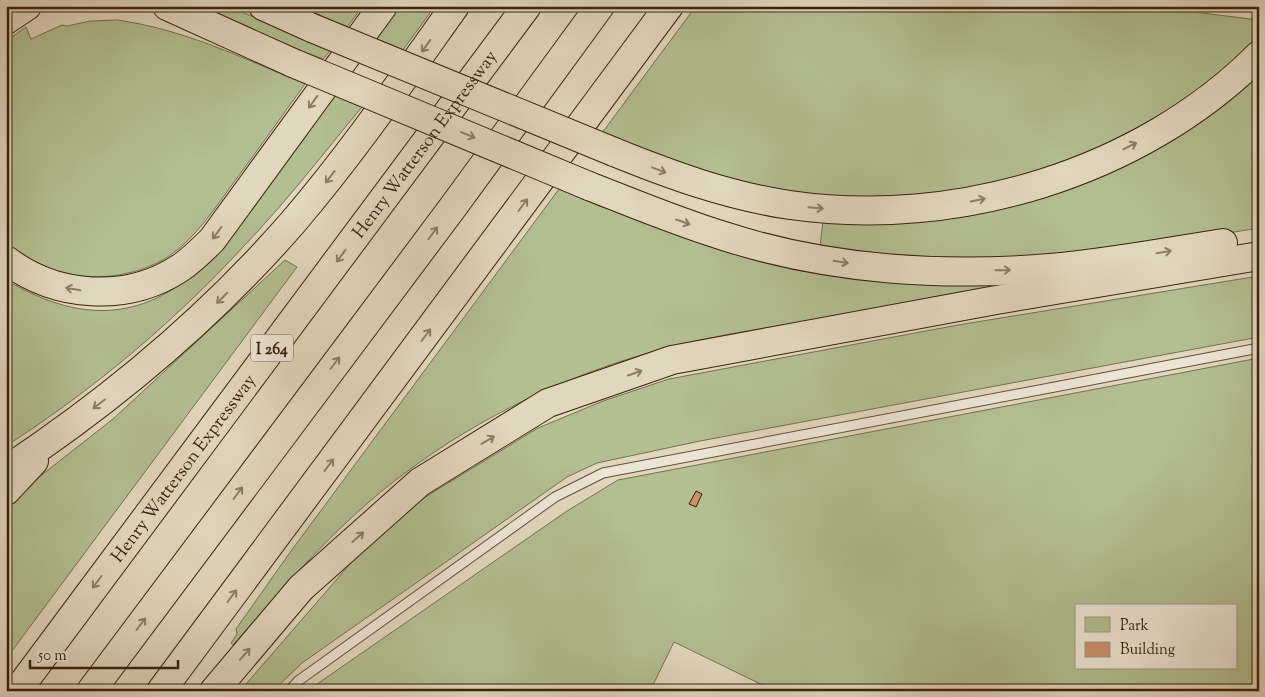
<svg xmlns="http://www.w3.org/2000/svg" width="1265" height="697" font-family="'Sorts Mill Goudy',serif">
  <rect width="100%" height="100%" fill="#e1d7be"/>
  <filter id="stains"><feTurbulence type="fractalNoise" baseFrequency=".004" numOctaves="4"/><feColorMatrix values="0 0 0 0 .2 0 0 0 0 .09 0 0 0 0 .02 0 0 0 .5 -.17"/></filter>
  <radialGradient id="worn" r=".72"><stop offset=".6" stop-color="#630" stop-opacity="0"/><stop offset="1" stop-color="#630" stop-opacity=".3"/></radialGradient>
  <path fill="#b3be91" stroke="#76704e" fill-rule="evenodd" d="M184 6H228L331 50 323 59 289 46 288 49Z
    M299 6H363L347 27Z
    M395 6H435L403 50 372 37Z
    M696 6H1144L1259 20V39L1244 54 1172 110 1069 163 958 193 844 200 731 182 602 133Z
    M117 20C183 29 243 58 305 84 281 117 258 150 234 182 215 208 196 238 169 256 140 276 90 283 56 271 38 264 22 254 6 244V41L26 27 31 39 62 25 67 26 90 21Z
    M1259 71V228C1172 242 1086 257 998 260 939 263 879 256 820 248L823 220 989 211Z
    M333 95 362 107C323 154 286 202 244 246 174 322 93 390 6 446V280C88 328 152 320 218 252Z
    M559 189 602 207 1006 283V286C944 297 881 308 819 319 767 328 714 335 663 349 571 373 481 416 405 473 339 522 287 583 233 645L231 643 237 634 236 629 291 551Z
    M285 260 297 267 6 659V503L113 419Z
    M1259 276V337L700 441 597 463 567 477 302 663 273 691H240L357 556 389 526 422 499 538 428 603 401 669 379 958 325Z
    M1259 358V691H775L674 642 650 691H307L567 511 618 480ZM1076 606H1236V668H1076Z"/>
  <path fill="#ca8f6d" stroke="#39220c" d="M696 491 702 494 696 507 689 504Z"/>
  <g fill="none" stroke-linecap="round" stroke-linejoin="round">
    <defs>
      <path id="lane" d="M289 691 298 681 555 497 603 473 1259 348"/>
      <g id="highway">
        <path d="M167 6 293 63"/>
        <path d="M263 6 312 28"/>
        <path d="M6 20 27 6"/>
        <path d="M614 152C671 175 728 196 790 205 955 229 1140 174 1259 55"/>
        <path d="M589 186C635 204 680 223 727 237 830 270 944 277 1050 268 1108 263 1166 252 1223 243"/>
        <path d="M6 260C56 298 127 303 180 268 192 260 202 250 212 240L383 6"/>
        <path d="M6 470C113 399 210 318 294 221 352 153 403 79 455 6"/>
        <path d="M6 491 34 461"/>
        <path id="s1" d="M17 691 527 6"/>
        <path d="M91 691 453 207 600 6"/>
        <path d="M161 691 669 6"/>
        <path d="M214 691 301 588 420 482 548 403 672 360 996 300 1259 256"/>
      </g>
    </defs>
    <use href="#lane" stroke="#634f38" stroke-width="11"/>
    <use href="#highway" stroke="#39220c" stroke-width="30"/>
    <use href="#lane" stroke="#ece5d5" stroke-width="9"/>
    <use href="#highway" stroke="#e1d7be" stroke-width="28"/>
    <defs>
      <path id="highway-bridge" d="M312 28 614 152
        M293 63 589 186"/>
    </defs>
    <use href="#highway-bridge" stroke="#39220c" stroke-width="30" stroke-linecap="butt"/>
    <use href="#highway-bridge" stroke="#e1d7be" stroke-width="28"/>
  </g>
  <defs><path id="oneway-shaft" d="M-6 0H5M1.5-3L5.5 0L1.5 3" fill="none" stroke-width="1.6" stroke-linecap="round" stroke-linejoin="round" transform="scale(1.25)"/></defs>
  <g stroke="#8d7c65">
    <use href="#oneway-shaft" transform="translate(426 46) rotate(126)"/>
    <use href="#oneway-shaft" transform="translate(313 102) rotate(126)"/>
    <use href="#oneway-shaft" transform="translate(468 135) rotate(22)"/>
    <use href="#oneway-shaft" transform="translate(1130 146) rotate(-27)"/>
    <use href="#oneway-shaft" transform="translate(659 170) rotate(21)"/>
    <use href="#oneway-shaft" transform="translate(330 177) rotate(128)"/>
    <use href="#oneway-shaft" transform="translate(978 200) rotate(-11)"/>
    <use href="#oneway-shaft" transform="translate(523 205) rotate(-53)"/>
    <use href="#oneway-shaft" transform="translate(816 208) rotate(5)"/>
    <use href="#oneway-shaft" transform="translate(683 222) rotate(19)"/>
    <use href="#oneway-shaft" transform="translate(217 233) rotate(126)"/>
    <use href="#oneway-shaft" transform="translate(433 233) rotate(-53)"/>
    <use href="#oneway-shaft" transform="translate(1164 252) rotate(-9)"/>
    <use href="#oneway-shaft" transform="translate(341 256) rotate(127)"/>
    <use href="#oneway-shaft" transform="translate(841 262) rotate(9)"/>
    <use href="#oneway-shaft" transform="translate(1003 270) rotate(-1)"/>
    <use href="#oneway-shaft" transform="translate(73 289) rotate(-170)"/>
    <use href="#oneway-shaft" transform="translate(222 298) rotate(135)"/>
    <use href="#oneway-shaft" transform="translate(426 335) rotate(-53)"/>
    <use href="#oneway-shaft" transform="translate(335 363) rotate(-53)"/>
    <use href="#oneway-shaft" transform="translate(635 373) rotate(-19)"/>
    <use href="#oneway-shaft" transform="translate(99 404) rotate(143)"/>
    <use href="#oneway-shaft" transform="translate(488 440) rotate(-31)"/>
    <use href="#oneway-shaft" transform="translate(329 465) rotate(-53)"/>
    <use href="#oneway-shaft" transform="translate(238 493) rotate(-53)"/>
    <use href="#oneway-shaft" transform="translate(358 537) rotate(-42)"/>
    <use href="#oneway-shaft" transform="translate(97 582) rotate(127)"/>
    <use href="#oneway-shaft" transform="translate(232 596) rotate(-53)"/>
    <use href="#oneway-shaft" transform="translate(141 624) rotate(-53)"/>
    <use href="#oneway-shaft" transform="translate(245 654) rotate(-49)"/>
  </g>
  <g text-anchor="middle" stroke-width="4" stroke-linejoin="round" paint-order="stroke">
    <rect fill="#ece5d5" stroke="#6f5c48" stroke-width="1" x="251" y="334.5" width="42" height="27" rx="4"/>
    <g font-size="16" font-weight="bold" fill="#39220c">
      <text x="272" y="354">I 264</text>
    </g>
    <g font-size="18" fill="#39220c" stroke="#ece5d5">
      <text dy="6" stroke="none"><textPath href="#s1" startOffset="682">Henry Watterson Expressway</textPath></text>
      <text dy="6" stroke="none"><textPath href="#s1" startOffset="278">Henry Watterson Expressway</textPath></text>
    </g>
  </g>
  <rect width="1265" height="697" fill="none" stroke="#e1d7be" stroke-width="25"/>
  <rect x="8" y="8" width="1250" height="682" fill="none" stroke="#39220c" stroke-width="2.5"/>
  <rect x="12" y="12" width="1240" height="672" fill="none" stroke="#39220c"/>
  <rect x="1075" y="604" width="162" height="65" fill="#ece5d5" stroke="#a49785"/>
  <rect x="1085" y="617" width="25" height="15" fill="#b3be91" stroke="#a49785"/>
  <text x="1120" y="630" font-size="15" fill="#39220c">Park</text>
  <rect x="1085" y="642" width="25" height="15" fill="#ca8f6d" stroke="#a49785"/>
  <text x="1120" y="654" font-size="15" fill="#39220c">Building</text>
  <path d="M30 660v8h148v-8" fill="none" stroke="#39220c" stroke-width="2.5"/>
  <text x="38" y="660" font-size="15" fill="#39220c" stroke="#ece5d5" stroke-width="4" paint-order="stroke">50 m</text>
  <rect width="100%" height="100%" filter="url(#stains)"/>
  <rect width="100%" height="100%" fill="url(#worn)"/>
</svg>
